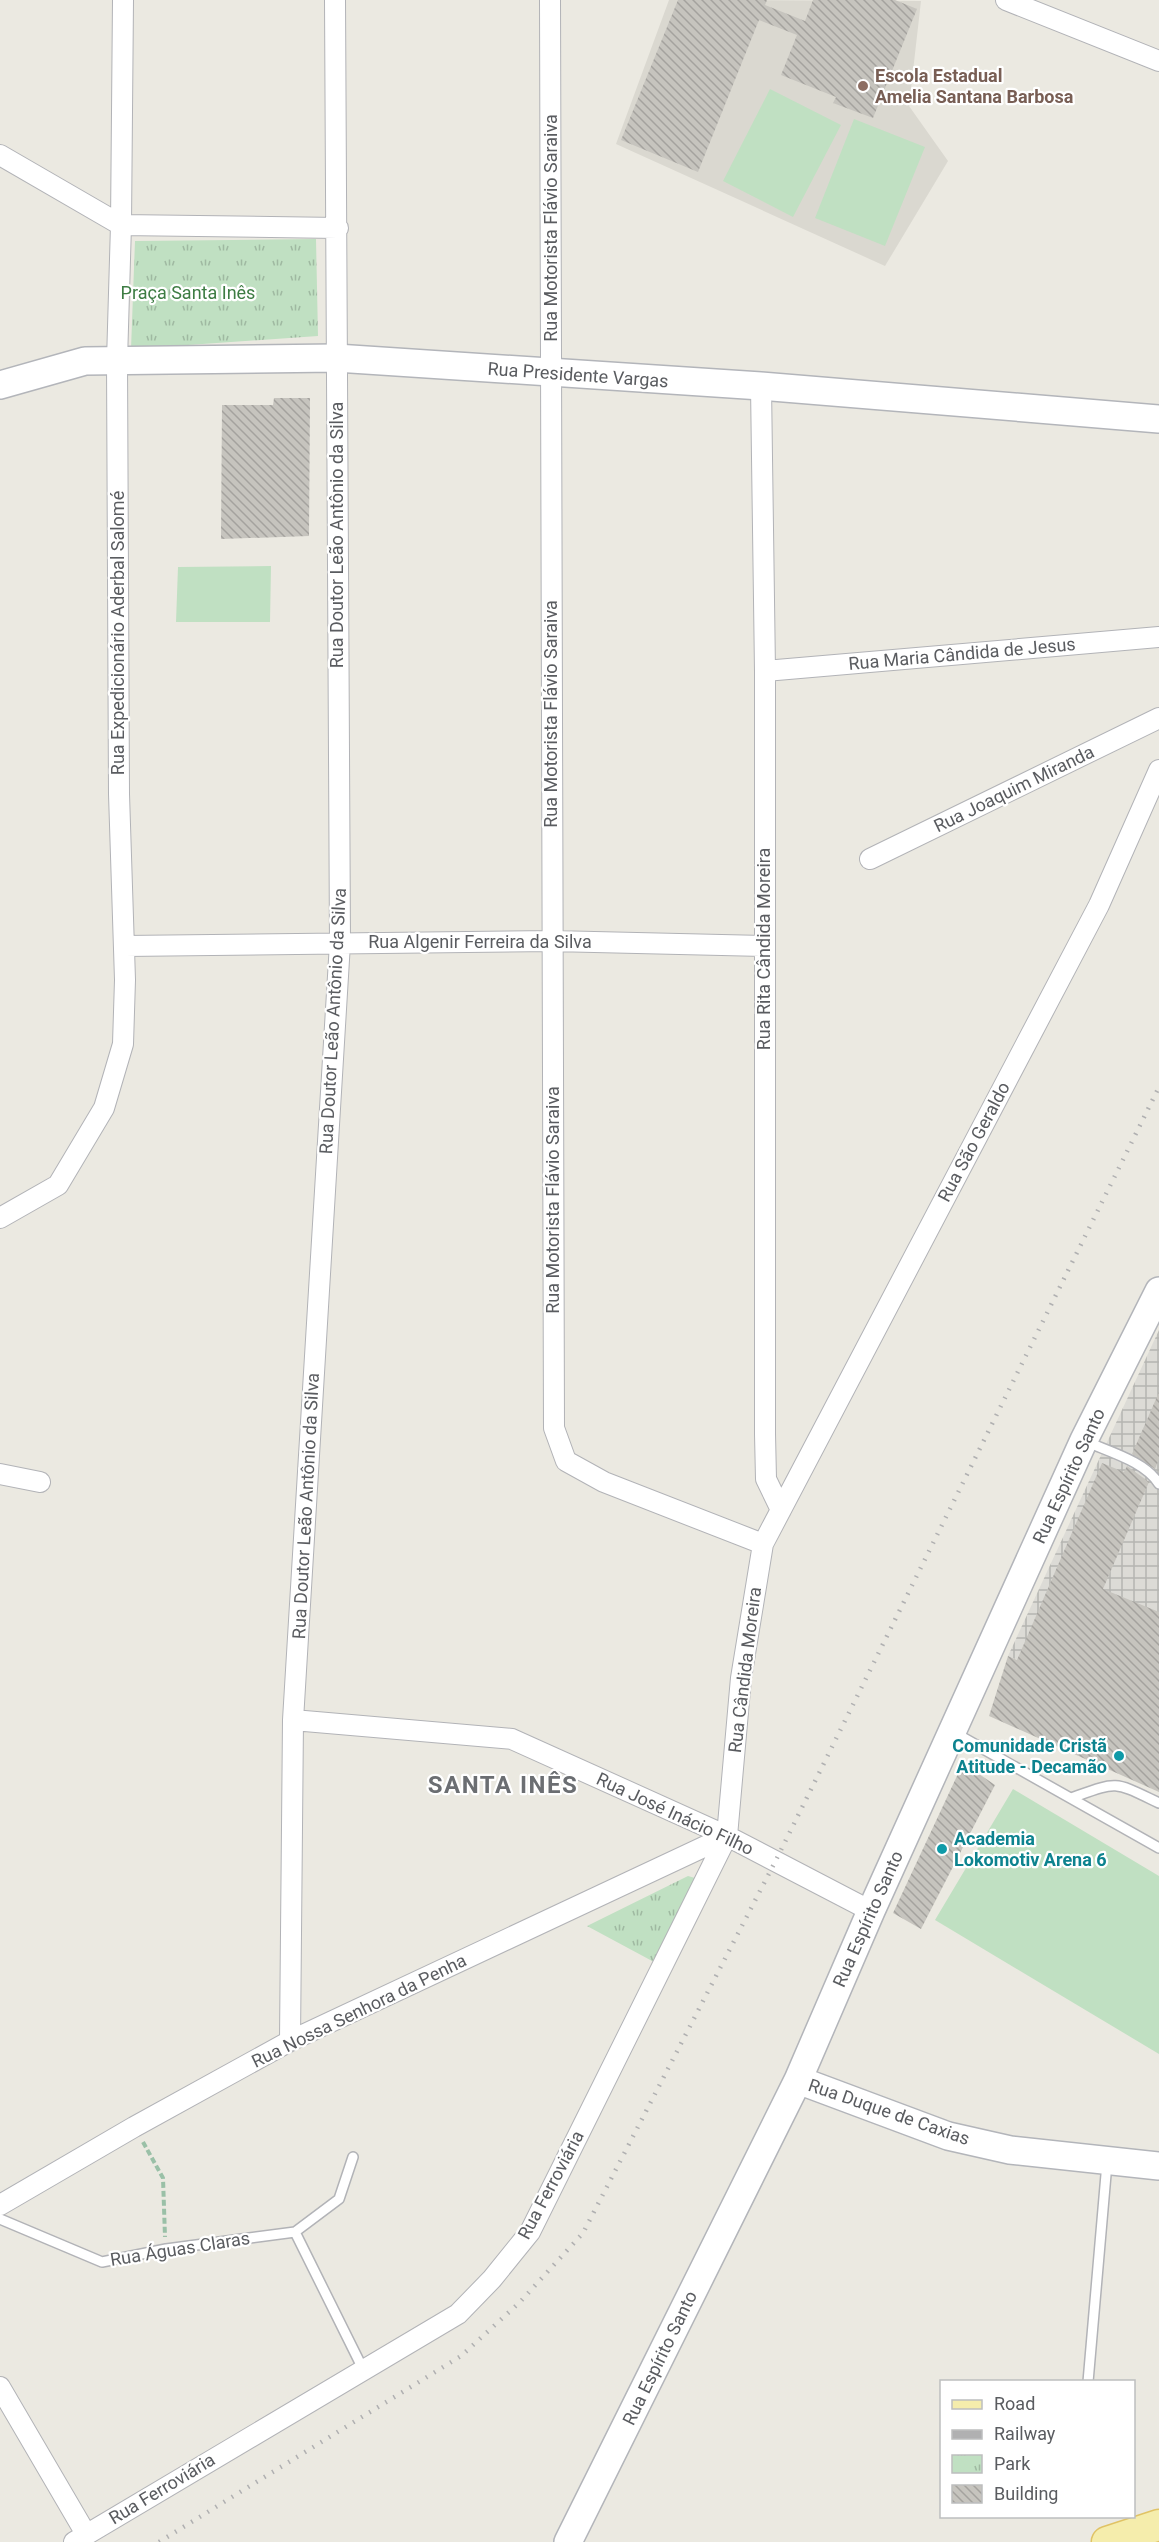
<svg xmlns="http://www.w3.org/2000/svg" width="1159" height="2542" font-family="Roboto,sans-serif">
  <defs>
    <pattern id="industrial-grid" width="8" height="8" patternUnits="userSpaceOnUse" patternTransform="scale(1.5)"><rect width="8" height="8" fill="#dcdbd6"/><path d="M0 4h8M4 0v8" fill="none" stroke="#b5b5b1"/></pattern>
    <pattern id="park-tufts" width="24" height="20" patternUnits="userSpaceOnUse" patternTransform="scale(1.5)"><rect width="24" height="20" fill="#c0e0c2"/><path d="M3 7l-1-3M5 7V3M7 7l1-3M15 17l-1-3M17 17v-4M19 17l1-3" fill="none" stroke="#9fb9a1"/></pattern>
    <pattern id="building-back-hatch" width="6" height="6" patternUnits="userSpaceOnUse" patternTransform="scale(1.5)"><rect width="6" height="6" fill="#c6c4be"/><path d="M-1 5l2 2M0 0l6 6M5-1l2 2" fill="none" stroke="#a4a29e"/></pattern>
  </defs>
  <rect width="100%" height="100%" fill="#ebe9e1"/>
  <path fill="url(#industrial-grid)" d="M1159 1330V1720L1008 1656Z"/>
  <path fill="#dad8d0" d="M669 0 921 1 909 106 948 161 885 266 616 144Z"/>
  <path fill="url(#park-tufts)" d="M316 239 318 336 131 349 135 241Z
    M688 1876 695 1878 654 1962 587 1926Z"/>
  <path fill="#c0e0c2" d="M770 89 841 125 793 217 723 181Z
    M854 119 925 147 885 246 815 218Z
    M271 566 270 622H176L178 567Z
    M1013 1789 1159 1876V2054L935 1920Z"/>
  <path fill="url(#building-back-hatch)" d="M678 0H767L765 5 805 21 813 0H895L917 9 873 118 833 103 836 97 781 75 797 35 759 20 698 172 621 140Z
    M274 398H310L309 536 221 539 222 405H273Z
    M1159 1392V1459L1155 1469 1132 1454Z
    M1102 1463 1124 1472 1127 1466 1149 1482 1103 1589 1159 1612V1792L989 1716 1008 1656 1017 1660Z
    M963 1763 995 1785 921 1929 893 1913Z"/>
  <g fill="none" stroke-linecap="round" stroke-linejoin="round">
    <defs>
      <path id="lane" d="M1087 1442C1110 1452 1146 1462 1159 1484
        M955 1733 1159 1848
        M1071 1798C1119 1781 1113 1781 1159 1803
        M0 2219 102 2262 166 2249 295 2232 363 2369
        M295 2232 339 2199 353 2157
        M1088 2382 1107 2163"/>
      <path id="street" d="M550 0 554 1428 566 1461 604 1482 763 1544
        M1006 0 1159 61
        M0 155 121 225 338 228
        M761 386 765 671V1434L766 1479 781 1510
        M765 671 1159 637
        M870 859 1159 718
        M125 946 552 941 764 946
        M0 1218 58 1185 104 1108 123 1044 125 980 119 794 117 361 121 225 123 0
        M0 1474 40 1482
        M293 1720 512 1739 727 1836 871 1911
        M290 2041 293 1720 340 943 335 0
        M0 2205 134 2127 290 2041 727 1836
        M0 2387 86 2534
        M74 2542 458 2314 492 2279 530 2232 727 1836 741 1678 763 1544 1099 905 1159 770"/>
      <path id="secondary" d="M0 385 85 361 336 358 761 386 1159 419
        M798 2080 948 2136 1010 2150 1159 2166
        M568 2542 798 2080 871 1911 1084 1440 1159 1291"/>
      <path id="primary" d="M1107 2542 1159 2525"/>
    </defs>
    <use href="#lane" stroke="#b2b3b7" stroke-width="12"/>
    <use href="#street" stroke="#b2b3b7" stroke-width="22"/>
    <use href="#secondary" stroke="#b3b5ba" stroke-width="30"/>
    <use href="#primary" stroke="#e0c365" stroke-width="33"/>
    <path stroke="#9ac0a7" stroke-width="4" stroke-dasharray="6 3" stroke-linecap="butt" d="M143 2142 163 2178 165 2237"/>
    <use href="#lane" stroke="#fff" stroke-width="9"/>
    <use href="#street" stroke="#fff" stroke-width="20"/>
    <use href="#secondary" stroke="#fff" stroke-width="27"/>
    <use href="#primary" stroke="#f5edac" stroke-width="30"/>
    <path stroke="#b0b0b1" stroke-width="4.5" stroke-dasharray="1.5 8" stroke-linecap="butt" d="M159 2542 461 2356 520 2302 583 2233 775 1862 1159 1087"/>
  </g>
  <circle fill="#8d6e63" stroke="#fff" stroke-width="2" cx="863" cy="86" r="6"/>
  <g fill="#0f9aa8" stroke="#fff" stroke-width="2">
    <circle cx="1119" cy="1756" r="6"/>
    <circle cx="942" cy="1849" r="6"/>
  </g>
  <g text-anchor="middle" stroke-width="4.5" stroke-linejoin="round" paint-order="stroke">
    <g font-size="18" font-weight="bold" fill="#785e54" stroke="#fff" text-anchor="start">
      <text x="875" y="82">Escola Estadual<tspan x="875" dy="21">Amelia Santana Barbosa</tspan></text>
    </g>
    <g font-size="18" fill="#5a5c60" stroke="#fff">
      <text transform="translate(551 228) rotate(-90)" y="6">Rua Motorista Flávio Saraiva</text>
      <text transform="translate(578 375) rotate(4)" y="6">Rua Presidente Vargas</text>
      <text transform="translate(337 535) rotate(-90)" y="6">Rua Doutor Leão Antônio da Silva</text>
      <text transform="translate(118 633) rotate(-90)" y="6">Rua Expedicionário Aderbal Salomé</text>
      <text transform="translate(962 654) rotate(-5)" y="6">Rua Maria Cândida de Jesus</text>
      <text transform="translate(551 714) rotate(-90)" y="6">Rua Motorista Flávio Saraiva</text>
      <text transform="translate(1014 789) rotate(-26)" y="6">Rua Joaquim Miranda</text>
      <text x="480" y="948">Rua Algenir Ferreira da Silva</text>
      <text transform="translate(764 949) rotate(-90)" y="6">Rua Rita Cândida Moreira</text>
      <text transform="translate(333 1021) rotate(-87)" y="6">Rua Doutor Leão Antônio da Silva</text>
      <text transform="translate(974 1142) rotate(-62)" y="6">Rua São Geraldo</text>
      <text transform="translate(553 1200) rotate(-90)" y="6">Rua Motorista Flávio Saraiva</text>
      <text transform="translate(1069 1476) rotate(-65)" y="6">Rua Espírito Santo</text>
      <text transform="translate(306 1506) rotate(-87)" y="6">Rua Doutor Leão Antônio da Silva</text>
      <text transform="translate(745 1670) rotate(-83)" y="6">Rua Cândida Moreira</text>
      <text transform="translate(675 1814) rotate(25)" y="6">Rua José Inácio Filho</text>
      <text transform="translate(868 1919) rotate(-66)" y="6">Rua Espírito Santo</text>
      <text transform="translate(359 2011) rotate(-26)" y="6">Rua Nossa Senhora da Penha</text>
      <text transform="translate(889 2112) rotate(19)" y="6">Rua Duque de Caxias</text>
      <text transform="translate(551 2185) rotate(-62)" y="6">Rua Ferroviária</text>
      <text transform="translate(180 2249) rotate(-9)" y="6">Rua Águas Claras</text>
      <text transform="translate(660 2358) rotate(-64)" y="6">Rua Espírito Santo</text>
      <text transform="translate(162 2489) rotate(-31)" y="6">Rua Ferroviária</text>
    </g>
    <g font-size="18" fill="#3d7c43" stroke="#fff">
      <text x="188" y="299">Praça Santa Inês</text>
    </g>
    <g font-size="18" font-weight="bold" fill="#0d838f" stroke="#fff" text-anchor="end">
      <text x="1107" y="1752">Comunidade Cristã<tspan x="1107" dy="21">Atitude - Decamão</tspan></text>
      <text x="954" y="1845" text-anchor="start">Academia<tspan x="954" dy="21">Lokomotiv Arena 6</tspan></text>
    </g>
    <g font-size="24" font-weight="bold" letter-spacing="1.5" fill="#6b6e72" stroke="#fff">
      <text x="503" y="1793">SANTA INÊS</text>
    </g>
  </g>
  <rect x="940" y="2380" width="195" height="138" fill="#ffffff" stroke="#bdbebf" stroke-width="1.5"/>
  <rect x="952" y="2400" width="30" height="9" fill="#f5edac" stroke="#bdbebf" stroke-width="1.5"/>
  <text x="994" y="2410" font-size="18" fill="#5a5c60">Road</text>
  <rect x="952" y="2430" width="30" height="9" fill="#b0b0b1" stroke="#bdbebf" stroke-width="1.5"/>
  <text x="994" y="2440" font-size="18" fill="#5a5c60">Railway</text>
  <rect x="952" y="2455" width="30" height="18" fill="url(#park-tufts)" stroke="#bdbebf" stroke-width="1.5"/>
  <text x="994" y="2470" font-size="18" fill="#5a5c60">Park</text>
  <rect x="952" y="2485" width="30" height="18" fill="url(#building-back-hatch)" stroke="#bdbebf" stroke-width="1.5"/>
  <text x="994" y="2500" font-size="18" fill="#5a5c60">Building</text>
</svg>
